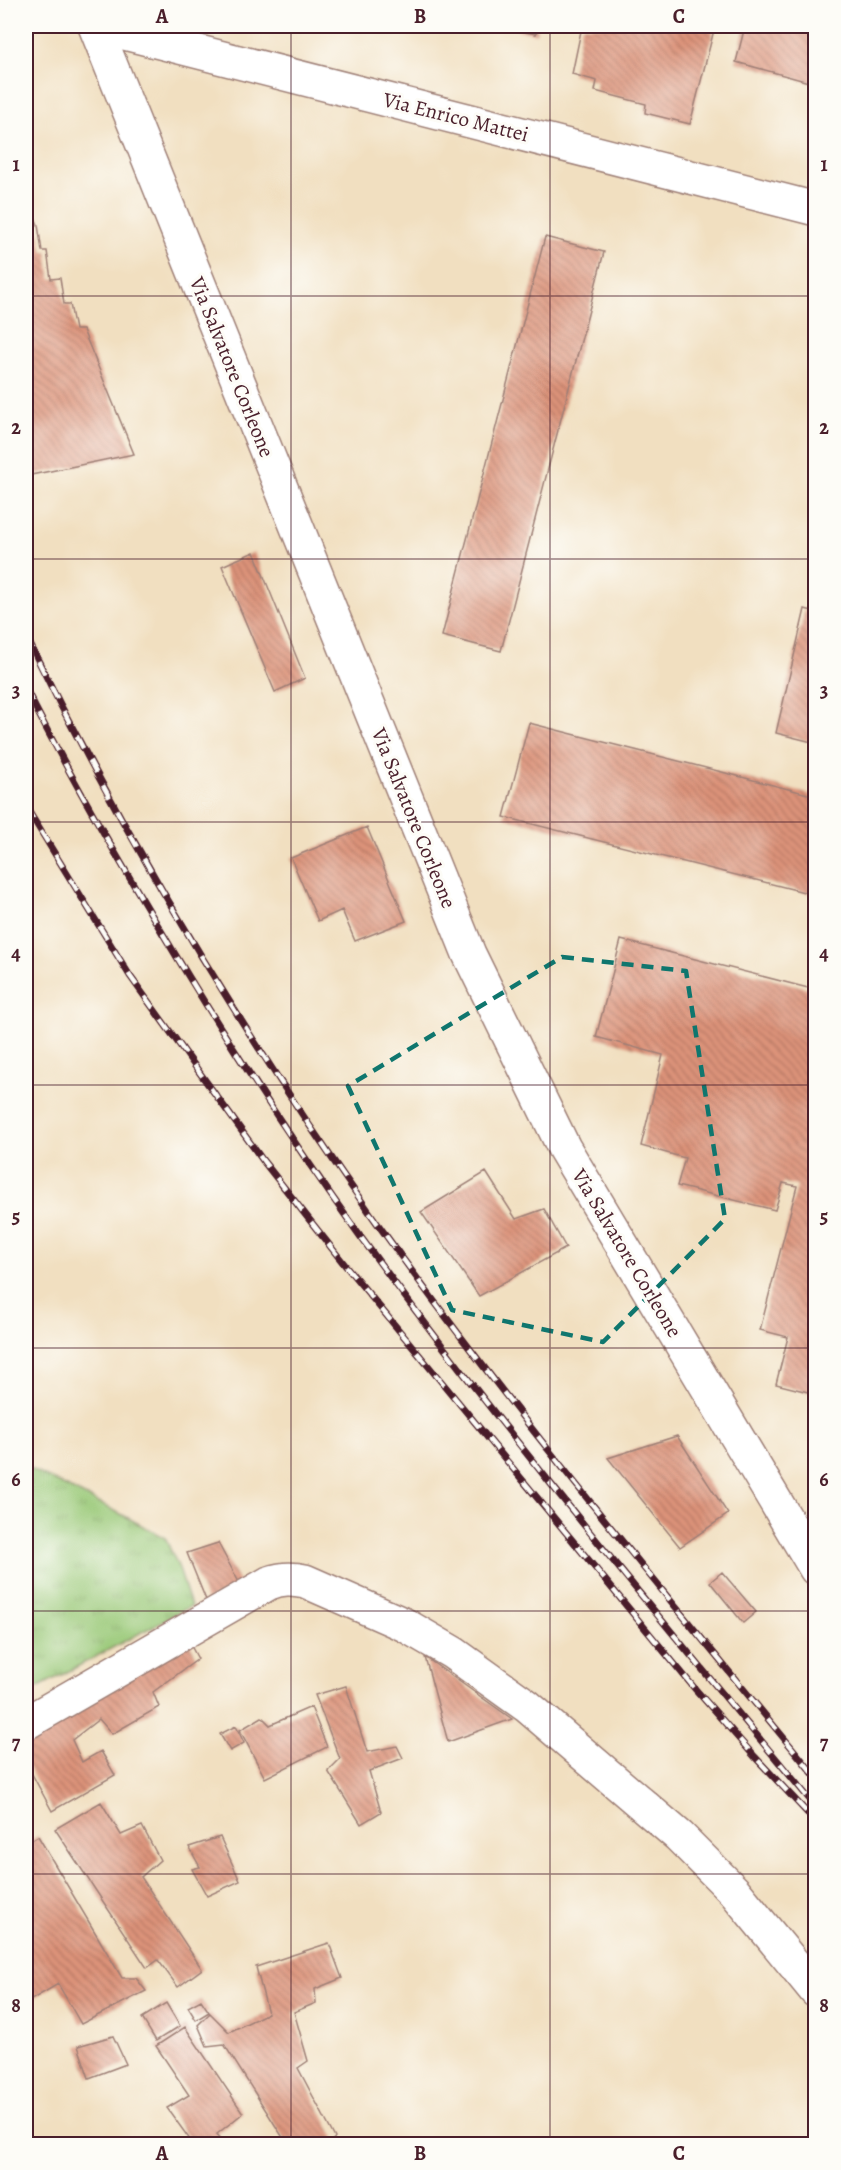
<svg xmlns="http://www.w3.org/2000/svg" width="841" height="2170" font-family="Alegreya,serif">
  <defs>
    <pattern id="grass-tufts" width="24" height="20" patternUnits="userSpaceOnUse" patternTransform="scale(1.5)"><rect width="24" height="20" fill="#9ac978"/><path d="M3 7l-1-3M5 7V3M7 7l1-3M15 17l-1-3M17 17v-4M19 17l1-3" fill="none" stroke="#86ac68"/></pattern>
    <pattern id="building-back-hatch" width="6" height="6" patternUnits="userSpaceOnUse" patternTransform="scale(1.5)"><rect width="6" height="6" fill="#dc9379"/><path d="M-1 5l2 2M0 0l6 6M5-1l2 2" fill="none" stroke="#b47763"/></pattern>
  </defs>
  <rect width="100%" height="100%" fill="#fdfcf7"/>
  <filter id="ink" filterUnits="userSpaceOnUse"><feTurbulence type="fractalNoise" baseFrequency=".0167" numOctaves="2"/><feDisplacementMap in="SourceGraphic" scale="12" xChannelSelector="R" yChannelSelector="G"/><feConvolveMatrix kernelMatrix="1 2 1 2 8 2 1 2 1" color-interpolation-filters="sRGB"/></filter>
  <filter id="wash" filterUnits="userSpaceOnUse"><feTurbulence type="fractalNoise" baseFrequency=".008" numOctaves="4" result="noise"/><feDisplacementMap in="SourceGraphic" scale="24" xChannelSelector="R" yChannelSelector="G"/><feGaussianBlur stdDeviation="1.35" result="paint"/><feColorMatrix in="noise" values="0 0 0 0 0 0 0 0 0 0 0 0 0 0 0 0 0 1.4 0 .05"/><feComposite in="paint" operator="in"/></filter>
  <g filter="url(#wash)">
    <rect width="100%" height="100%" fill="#f1dfc0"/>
    <path fill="url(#grass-tufts)" stroke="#727452" stroke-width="1.5" d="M26 1467 119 1513 165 1538 178 1566 191 1606 26 1694Z"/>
    <g id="blocks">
      <path fill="url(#building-back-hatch)" d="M500 26H538L536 34Z
        M582 26H715L690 124 645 113 646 104 595 91 597 81 572 74Z
        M745 26H816V84L736 62Z
        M26 194 38 225 42 251H47L51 279 60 278 64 304H70L75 330H83L134 454 26 476Z
        M545 237 604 252 501 651 442 636Z
        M254 552 305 678 275 692 222 566Z
        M805 609 816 612V743L776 733Z
        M529 723 816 796V895L504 817Z
        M367 827 406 921 355 941 342 910 318 921 291 858Z
        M621 940 816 990V1394L776 1384 788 1337 760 1330 797 1186 783 1183 775 1210 677 1186 685 1158 641 1146 663 1055 596 1037Z
        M486 1172 516 1219 544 1209 566 1248 479 1296 421 1212Z
        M677 1436 728 1514 680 1547 608 1458Z
        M218 1543 241 1586 206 1600 187 1553Z
        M722 1572 756 1612 743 1623 710 1582Z
        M189 1642 198 1659 153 1692 159 1707 112 1734 99 1719 72 1740 82 1762 101 1751 115 1775 52 1811 26 1763V1736Z
        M425 1657 512 1719 448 1742Z
        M346 1686 367 1752 397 1746 403 1758 369 1771 381 1812 361 1824 328 1771 340 1759 315 1695Z
        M311 1707 327 1747 265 1778 240 1730 262 1717 270 1725Z
        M236 1726 244 1743 230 1751 220 1734Z
        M101 1802 121 1835 142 1826 160 1860 141 1877 202 1969 178 1987 158 1960 147 1968 55 1829Z
        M38 1836 122 1978H136L146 1991 81 2024 58 1984 26 2003V1937L30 1933 26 1927V1843Z
        M220 1837 240 1881 207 1896 192 1869 200 1867 189 1847Z
        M329 1943 342 1978 315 1989 316 2003 294 2012 308 2061 298 2068 335 2138 327 2144H287L224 2044 207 2046 198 2025 210 2013 229 2032 268 2013 256 1967Z
        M201 2000 209 2012 196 2020 188 2007Z
        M166 2003 180 2026 156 2041 142 2018Z
        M185 2027 243 2113 217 2134 225 2144H193L167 2108 189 2095 156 2046Z
        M113 2036 126 2064 89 2078 78 2046Z"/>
    </g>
  </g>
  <g filter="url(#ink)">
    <use href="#blocks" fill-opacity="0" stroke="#9e7f76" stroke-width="1.5"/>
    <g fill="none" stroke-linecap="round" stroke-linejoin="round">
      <defs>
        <path id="minor" d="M95 26 469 954 564 1148 816 1569
          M97 26 816 209
          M26 1723 269 1583C282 1578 292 1578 305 1581L405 1625 453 1653 527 1706 679 1836 735 1892 816 1991"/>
      </defs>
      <use href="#minor" stroke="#9e7f76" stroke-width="36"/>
      <use href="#minor" stroke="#fff" stroke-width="33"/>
      <defs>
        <path id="rail" d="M26 636C126 841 245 1037 377 1223 514 1415 666 1595 816 1777
          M26 689C66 769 111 847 157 924 220 1030 287 1135 360 1236 504 1433 661 1619 816 1807
          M26 807 130 976 264 1162 345 1265 696 1690 755 1757 816 1822"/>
      </defs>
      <use href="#rail" stroke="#4a1f2b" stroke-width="7"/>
      <use href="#rail" stroke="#fdfcf7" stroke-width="4.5" stroke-dasharray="14" stroke-linecap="butt"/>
    </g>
  </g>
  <path fill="none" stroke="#0f766e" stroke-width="4.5" stroke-dasharray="12 8" stroke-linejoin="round" d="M562 957 686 971 725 1219 603 1342 452 1310 348 1086Z"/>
  <path fill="none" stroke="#4a1f2b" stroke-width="1.5" stroke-opacity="0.55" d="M291 26V2144M550 26V2144M26 296H816M26 559H816M26 822H816M26 1085H816M26 1348H816M26 1611H816M26 1874H816"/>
  <g text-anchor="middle" stroke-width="6" stroke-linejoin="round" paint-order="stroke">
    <g font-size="21" fill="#4a1f2b" stroke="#fdfcf7">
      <text transform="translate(456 117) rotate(14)" y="7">Via Enrico Mattei</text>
      <text transform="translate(232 367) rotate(68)" y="7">Via Salvatore Corleone</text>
      <text transform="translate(414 818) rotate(68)" y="7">Via Salvatore Corleone</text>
      <text transform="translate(627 1253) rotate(59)" y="7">Via Salvatore Corleone</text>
    </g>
  </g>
  <rect width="841" height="2170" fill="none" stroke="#fdfcf7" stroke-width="66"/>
  <rect x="33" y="33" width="775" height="2104" fill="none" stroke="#4a1f2b" stroke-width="2"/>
  <g font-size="20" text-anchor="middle" font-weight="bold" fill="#4a1f2b">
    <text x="162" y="23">A</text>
    <text x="420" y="23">B</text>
    <text x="679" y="23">C</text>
    <text x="16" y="171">1</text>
    <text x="824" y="171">1</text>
    <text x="16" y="434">2</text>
    <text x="824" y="434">2</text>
    <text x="16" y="697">3</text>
    <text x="824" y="697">3</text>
    <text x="16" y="960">4</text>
    <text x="824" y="960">4</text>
    <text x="16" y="1223">5</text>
    <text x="824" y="1223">5</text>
    <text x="16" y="1486">6</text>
    <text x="824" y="1486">6</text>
    <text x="16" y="1749">7</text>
    <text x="824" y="1749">7</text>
    <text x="16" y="2012">8</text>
    <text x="824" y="2012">8</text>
    <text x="162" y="2160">A</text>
    <text x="420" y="2160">B</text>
    <text x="679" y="2160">C</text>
  </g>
</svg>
